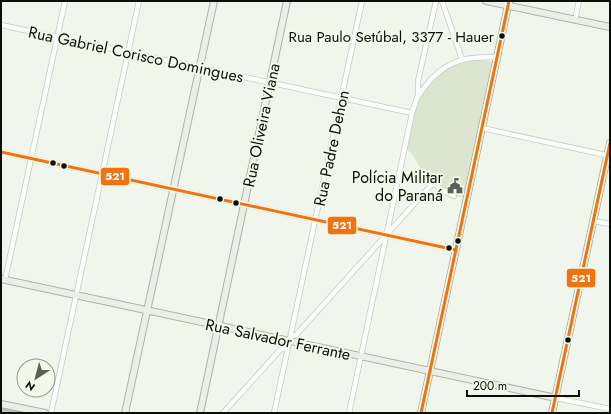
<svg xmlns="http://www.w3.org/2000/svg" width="611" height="414" font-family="Jost,sans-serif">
  <rect width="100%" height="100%" fill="#f1f6ec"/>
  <path fill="#dce5d0" d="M470 60H481L493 62 464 198 453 195 433 181 424 170 422 171 412 154 406 149C410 133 412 116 418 101 427 80 448 65 470 60Z"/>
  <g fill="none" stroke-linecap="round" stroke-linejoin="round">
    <path stroke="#bac6ac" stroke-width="7" d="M1 409 21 413"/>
    <defs>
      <path id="minor" d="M442 1 462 59
        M575 20 579 1
        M1 25 412 113
        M419 95C430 78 445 63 466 59 476 57 487 57 497 57
        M482 128 610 156
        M1 152 456 250
        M424 172C431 183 442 191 454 196
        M593 221 610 224
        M5 280 65 1
        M291 337 296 335 433 183
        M556 398 610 409
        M51 413 139 1
        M223 413 281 349 288 347
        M274 413 362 1
        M349 413 412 113 418 95V81L436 1"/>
      <path id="major" d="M486 1 610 27
        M1 279 556 398
        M1 404 45 413
        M125 413 214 1
        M200 413 287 1
        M421 413 509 1
        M552 413 610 143"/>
    </defs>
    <use href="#minor" stroke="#c7cac3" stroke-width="6"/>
    <use href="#major" stroke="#acb3a4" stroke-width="8"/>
    <use href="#minor" stroke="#fdfefc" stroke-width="4.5"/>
    <use href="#major" stroke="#ecefe8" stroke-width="6"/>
    <defs>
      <path id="bus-1" d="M1 152 456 250
        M421 413 509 1
        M552 413 610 143"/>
    </defs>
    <use href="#bus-1" stroke="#f2f9e9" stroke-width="6"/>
    <use href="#bus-1" stroke="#f17210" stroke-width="3"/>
  </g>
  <defs>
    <symbol id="civic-bare" viewBox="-9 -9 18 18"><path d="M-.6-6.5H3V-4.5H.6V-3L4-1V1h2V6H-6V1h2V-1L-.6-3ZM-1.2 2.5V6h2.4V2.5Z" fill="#5c5f58" stroke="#f2f9e9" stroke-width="2.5" paint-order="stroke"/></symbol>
  </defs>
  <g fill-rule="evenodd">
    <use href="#civic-bare" x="444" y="175" width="22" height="22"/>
  </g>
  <g fill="#0c0e09" stroke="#f2f9e9" stroke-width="1.5">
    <circle cx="502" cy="36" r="3.5"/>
    <circle cx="53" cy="163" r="3.5"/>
    <circle cx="64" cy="166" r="3.5"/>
    <circle cx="220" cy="199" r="3.5"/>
    <circle cx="236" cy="203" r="3.5"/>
    <circle cx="458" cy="241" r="3.5"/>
    <circle cx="449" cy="248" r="3.5"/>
    <circle cx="568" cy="340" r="3.5"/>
  </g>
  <g text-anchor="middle" stroke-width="4" stroke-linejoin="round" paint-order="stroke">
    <g font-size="15" fill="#0c0e09" stroke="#f2f9e9" text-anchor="end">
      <text x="494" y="42">Rua Paulo Setúbal, 3377 - Hauer</text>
    </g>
    <g font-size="16" fill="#0c0e09" stroke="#f2f9e9">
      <text transform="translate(136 54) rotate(12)" y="6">Rua Gabriel Corisco Domingues</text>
      <text transform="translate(261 125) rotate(-78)" y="6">Rua Oliveira Viana</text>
      <text transform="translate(331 148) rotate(-78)" y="6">Rua Padre Dehon</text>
      <text transform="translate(278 339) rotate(12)" y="6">Rua Salvador Ferrante</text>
    </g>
    <g font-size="16" fill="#0c0e09" stroke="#f2f9e9" text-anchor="end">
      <text x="443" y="183">Polícia Militar<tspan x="443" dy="18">do Paraná</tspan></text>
    </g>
  </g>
  <g stroke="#f2f9e9" stroke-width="1.5">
    <rect x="100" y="167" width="30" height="19" rx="4" fill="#f17210"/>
    <rect x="327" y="216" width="30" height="19" rx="4" fill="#f17210"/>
    <rect x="566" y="268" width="30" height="20" rx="4" fill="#f17210"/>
  </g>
  <g font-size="11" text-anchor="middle" font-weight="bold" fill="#fff">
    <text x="115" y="180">521</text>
    <text x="342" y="229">521</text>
    <text x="581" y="282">521</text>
  </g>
  <rect width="611" height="414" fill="none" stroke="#0c0e09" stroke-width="4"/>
  <g transform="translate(36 378) rotate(216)"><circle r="19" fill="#f2f9e9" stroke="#969b8f"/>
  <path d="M0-3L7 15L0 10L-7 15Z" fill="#5c5f58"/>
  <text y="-6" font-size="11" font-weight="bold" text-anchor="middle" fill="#0c0e09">N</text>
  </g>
  <path d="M467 390v6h112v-6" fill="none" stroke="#0c0e09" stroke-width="2"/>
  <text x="473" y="390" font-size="12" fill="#0c0e09" stroke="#f2f9e9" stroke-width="3" paint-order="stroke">200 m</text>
</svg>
